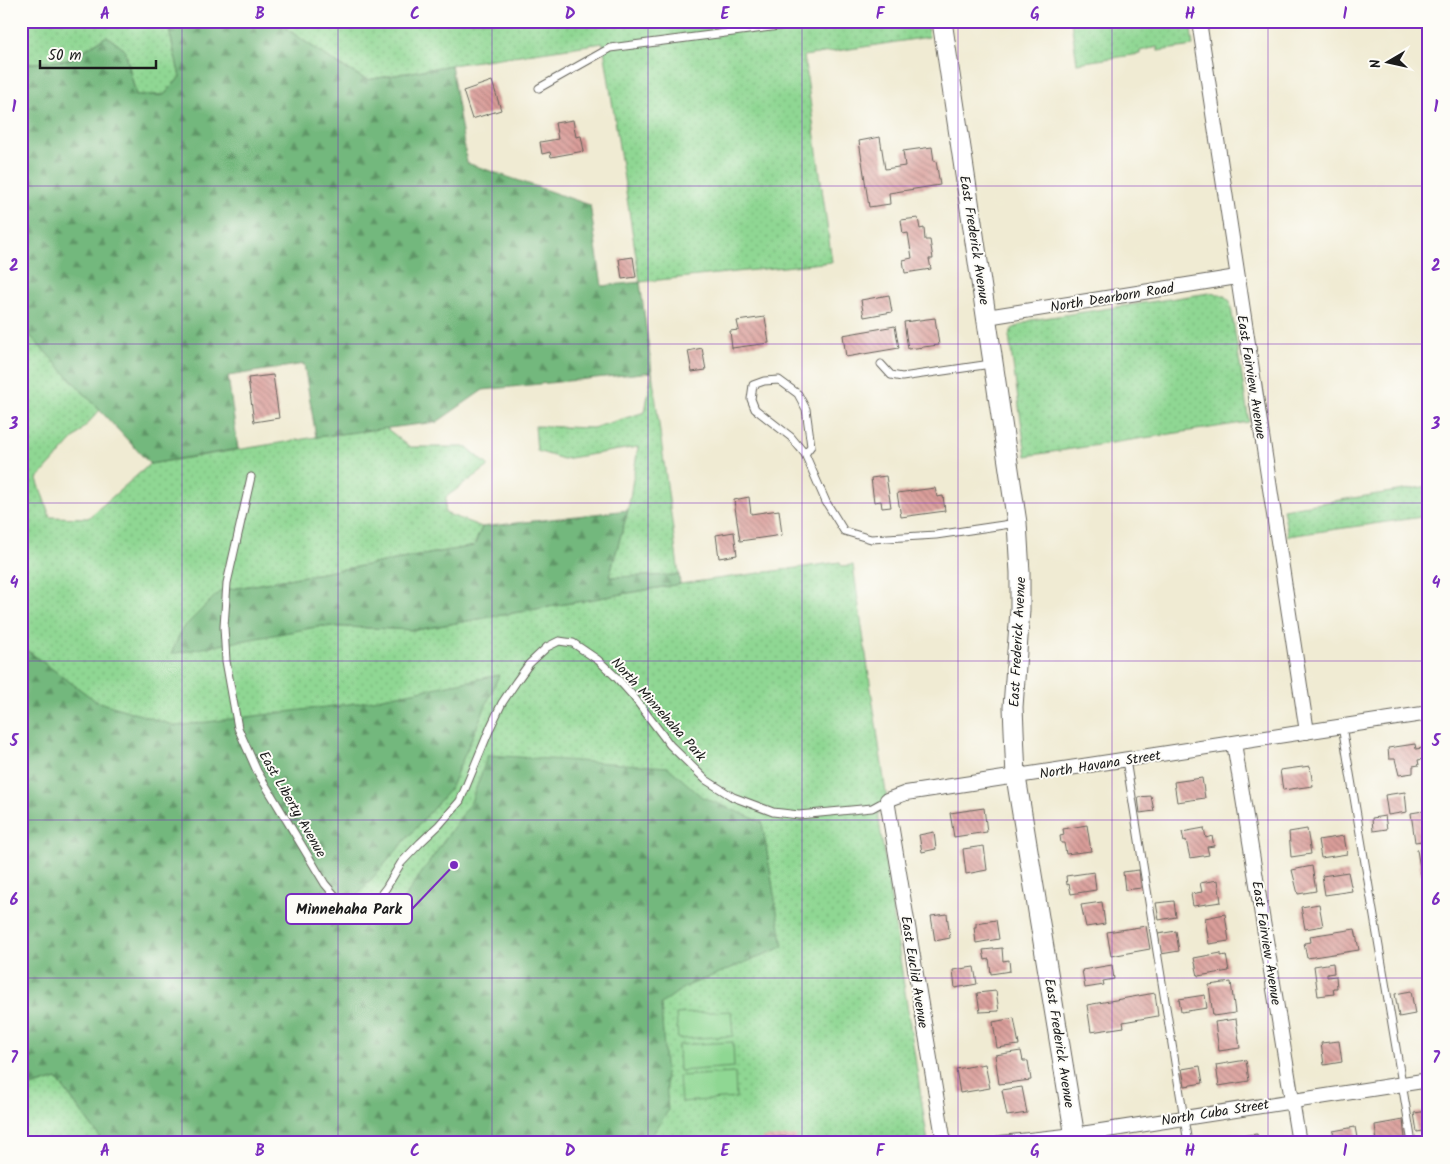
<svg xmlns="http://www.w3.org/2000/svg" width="1450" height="1164" font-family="Kalam,sans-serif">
  <defs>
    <pattern id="grass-dots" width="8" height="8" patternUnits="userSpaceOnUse" patternTransform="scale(1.25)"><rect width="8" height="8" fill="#8fd793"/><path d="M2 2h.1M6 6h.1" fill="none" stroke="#7bb87e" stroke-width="1.8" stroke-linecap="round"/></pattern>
    <pattern id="forest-firs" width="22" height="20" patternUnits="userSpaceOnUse" patternTransform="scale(1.25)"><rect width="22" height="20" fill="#73b87d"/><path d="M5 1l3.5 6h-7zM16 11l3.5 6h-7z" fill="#5e9566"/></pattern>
    <pattern id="building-back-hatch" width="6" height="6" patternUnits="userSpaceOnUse" patternTransform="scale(1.25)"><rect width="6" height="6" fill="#da9e9a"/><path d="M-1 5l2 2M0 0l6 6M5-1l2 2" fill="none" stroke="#b0807d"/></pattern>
  </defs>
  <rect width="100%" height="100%" fill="#fdfcf7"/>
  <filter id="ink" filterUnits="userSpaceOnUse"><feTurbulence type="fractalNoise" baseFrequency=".02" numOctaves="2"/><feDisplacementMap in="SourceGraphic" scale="10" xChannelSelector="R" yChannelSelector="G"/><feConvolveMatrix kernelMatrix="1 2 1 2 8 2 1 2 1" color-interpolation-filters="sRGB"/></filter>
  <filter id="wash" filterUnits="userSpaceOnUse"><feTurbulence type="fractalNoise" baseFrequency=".0096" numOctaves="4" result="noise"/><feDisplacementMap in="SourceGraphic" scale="20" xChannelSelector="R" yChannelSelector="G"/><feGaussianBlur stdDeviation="1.12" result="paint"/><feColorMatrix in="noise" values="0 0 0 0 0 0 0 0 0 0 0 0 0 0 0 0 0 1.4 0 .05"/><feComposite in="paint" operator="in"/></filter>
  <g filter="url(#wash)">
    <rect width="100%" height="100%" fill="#f0ebd3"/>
    <path fill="url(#grass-dots)" stroke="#567a58" d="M21 21H167L180 77 164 95H136L125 50 107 36 68 60 24 64 21 62Z
      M275 21H926L929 37 804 56 832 262 640 282 603 43 451 65 367 80 338 64Z
      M1071 21H1190L1193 46 1158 51 1157 47 1140 51V54L1077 63Z
      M1209 293 1223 295 1230 301 1249 422 1026 456 1009 336 1012 329 1031 320Z
      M21 326 100 410 37 479 50 517 88 518 150 464 316 437 386 428 410 447H467L489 466 446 497 445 513 482 527 474 546 220 591 322 626 416 630 680 584 840 562 841 566 853 565 887 800 878 814 928 1143H212L83 692 21 646Z
      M652 372 679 575 609 577 628 510 638 447 563 459 537 451 535 426 593 428 645 412Z
      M1429 486V516L1288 536 1283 509Z
      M57 1079 104 1143H21V1090Z"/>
    <path fill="url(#forest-firs)" stroke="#486a4c" d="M167 21H275L338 64 367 80 451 65 467 163 590 205 602 286 640 282 652 372 483 390 437 422 316 437 304 364 228 376 238 449 150 464 21 326V62L24 64 69 60 107 36 125 50 136 95H164L180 77Z
      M628 510 609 577 679 575 680 584 416 630 322 626 171 654 182 629 220 591 474 546 482 527Z
      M21 646 96 701 176 726 357 703 499 675 450 789 330 927 400 904 471 802 488 755 668 767 702 797 762 822 783 947 685 987 661 1004 668 1111 647 1143H104L57 1079 21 1090Z"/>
    <path fill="#8fd793" stroke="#567a58" d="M731 1011 733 1036 678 1039 676 1014Z
      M733 1042 734 1067 679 1071 678 1045Z
      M735 1073 736 1098 681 1102 679 1076Z"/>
    <g id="blocks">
      <path fill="url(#building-back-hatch)" d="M492 81 501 110 472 119 463 91Z
        M573 120 576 137 581 136 584 151 551 157 550 152 542 154 540 142 558 139 555 123Z
        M880 137 885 169 905 166 903 151 932 147 934 161H936L940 185 889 193 890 204 869 207 859 141Z
        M918 218 920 229 924 228 925 240H930L933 259H929L931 269 905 273 903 260 912 258 908 233 903 234 901 220Z
        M633 257 636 277 622 279 619 259Z
        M889 295 892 312 864 317 861 300Z
        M765 317 769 343 732 348 730 331 739 330 737 321Z
        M935 318 939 345 908 349 904 322Z
        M895 326 899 348 846 357 843 335Z
        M702 348 706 370 692 372 688 351Z
        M273 375 279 418 254 422 248 378Z
        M886 476 891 507 882 508 881 501 874 502 871 478Z
        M935 488 937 497 943 496 945 511 901 517 897 493Z
        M749 497 751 514 779 510 782 535 740 541 734 500Z
        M734 532 737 555 719 558 716 535Z
        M1415 744 1416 749 1422 748 1424 759 1418 760 1419 765 1413 766V773L1399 775 1395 759H1389L1388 748Z
        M1310 766 1313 786 1283 790 1280 770Z
        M1202 778 1205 798 1177 802 1174 782Z
        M1405 792 1407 812 1388 815 1385 795Z
        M1151 796 1154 811 1140 813 1138 797Z
        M984 808 987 832 954 837 950 813Z
        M1429 810V840L1415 842 1411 813Z
        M1385 816 1387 829 1373 831 1372 818Z
        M1087 825 1091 851 1066 854 1064 843H1061L1060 836 1064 835 1063 829Z
        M1204 828 1206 838 1212 836 1214 846 1207 847 1209 855 1190 858 1186 840 1184 841 1182 832Z
        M1307 829 1311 854 1291 857 1289 832Z
        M934 832 936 849 922 852 919 835Z
        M1344 836 1347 854 1321 858 1318 840Z
        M984 846 987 870 966 874 963 849Z
        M1429 848V873L1421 874 1417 850Z
        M1312 866 1316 891 1298 894 1292 870Z
        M1139 870 1141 888 1125 890 1123 872Z
        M1094 872 1096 890 1071 894 1069 884 1067 885 1066 876Z
        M1348 872 1352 891 1325 895 1322 876Z
        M1218 880 1221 902 1193 906 1191 894 1202 892 1200 883Z
        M1174 901 1176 917 1159 920 1156 903Z
        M1102 902 1105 924 1086 927 1081 905Z
        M1319 904 1323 926 1305 929 1301 907Z
        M947 914 950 938 935 941 931 916Z
        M1225 914 1229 941 1209 944 1205 918Z
        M996 920 999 939 976 943 974 927H976V923Z
        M1146 926 1150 949 1111 956 1107 932Z
        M1355 929 1359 950 1307 958 1304 943 1311 942 1310 936Z
        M1176 931 1179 951 1161 954 1158 934Z
        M1002 948 1003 961 1009 960 1010 971 991 974 989 959 985 960 983 950Z
        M1221 953V956L1226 955 1229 971 1198 976 1194 958Z
        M1333 963 1334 973 1327 974V977L1336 976 1337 988H1333L1334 994 1318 996 1314 966Z
        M1112 965 1114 979 1103 981 1104 985 1085 988 1082 970Z
        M974 967 977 984 955 988 953 970Z
        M1231 982 1235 1013 1213 1016 1209 985Z
        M996 991 999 1011 980 1012 977 993Z
        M1411 991 1415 1014 1399 1017 1395 994Z
        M1155 993 1158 1016 1123 1022 1124 1027 1091 1032 1087 1005Z
        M1205 995 1207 1008 1181 1012 1179 999Z
        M1014 1018 1019 1045 997 1048 993 1022Z
        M1236 1019 1240 1048 1219 1051 1215 1022Z
        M1339 1041 1342 1062 1324 1065 1321 1043Z
        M1021 1051 1023 1061H1028L1031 1080 999 1084 995 1055Z
        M1246 1060 1249 1081 1219 1086 1216 1065Z
        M985 1064 990 1088 960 1093 956 1069Z
        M1200 1066 1203 1083 1185 1086 1182 1069Z
        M1022 1087 1027 1113 1007 1116 1002 1090Z
        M1429 1111V1130L1417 1132 1414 1113Z
        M1403 1120 1405 1139 1377 1143 1375 1125Z
        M1355 1127 1358 1143H1335L1333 1131Z
        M1257 1134 1259 1143H1234L1233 1137Z
        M796 1136V1143H762V1138Z"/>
    </g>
  </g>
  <g filter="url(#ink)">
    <use href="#blocks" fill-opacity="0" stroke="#66645c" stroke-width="1"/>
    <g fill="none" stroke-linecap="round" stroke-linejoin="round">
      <defs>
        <path id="service" d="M539 88 610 48 818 21
          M881 364 891 375 902 377 991 364
          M805 454 811 446 806 409 798 394 779 380 764 381 753 385 751 399 755 409 791 437 805 454 826 502 844 531 871 539 936 535 1017 523
          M251 477 227 583 224 627 226 661 238 728 257 771 325 884 345 907 368 911 386 888 401 863 420 843 439 825 460 801 491 726 502 703 516 682 529 664 547 647 559 641 573 643 598 660 616 677 633 696 670 745 706 780 733 797 773 812 799 815 872 808 887 800
          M1342 726 1412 1143
          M1126 760 1188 1143"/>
        <path id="minor" d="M1199 21 1307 732
          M987 317 1237 277
          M1234 743 1299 1143
          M944 1143 887 800 906 793 1429 713
          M1001 1143 1075 1135 1429 1080"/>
        <path id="secondary" d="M942 21 1017 523 1020 573V610L1013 707 1016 777 1076 1143"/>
      </defs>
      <use href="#service" stroke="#66645c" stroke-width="9"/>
      <use href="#minor" stroke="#66645c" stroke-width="16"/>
      <use href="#secondary" stroke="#66645c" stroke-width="21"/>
      <use href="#service" stroke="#fff" stroke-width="7"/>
      <use href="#minor" stroke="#fff" stroke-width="14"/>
      <use href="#secondary" stroke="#fff" stroke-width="19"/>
    </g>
  </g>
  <path fill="none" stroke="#7b2cbf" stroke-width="1" stroke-opacity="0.55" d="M182 21V1143M338 21V1143M492 21V1143M648 21V1143M802 21V1143M958 21V1143M1112 21V1143M1268 21V1143M21 186H1429M21 344H1429M21 503H1429M21 661H1429M21 820H1429M21 978H1429"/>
  <g text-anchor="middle" stroke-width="4" stroke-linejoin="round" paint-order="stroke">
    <g font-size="14" fill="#1c1c1c" stroke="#fdfcf7">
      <text transform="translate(975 240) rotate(81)" y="5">East Frederick Avenue</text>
      <text transform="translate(1112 297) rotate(-9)" y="5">North Dearborn Road</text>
      <text transform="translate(1252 377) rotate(81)" y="5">East Fairview Avenue</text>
      <text transform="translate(1017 642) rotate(-87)" y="5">East Frederick Avenue</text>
      <text transform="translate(659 709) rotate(48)" y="5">North Minnehaha Park</text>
      <text transform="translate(1100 764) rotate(-9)" y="5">North Havana Street</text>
      <text transform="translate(293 804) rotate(60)" y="5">East Liberty Avenue</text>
      <text transform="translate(1267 943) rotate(81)" y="5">East Fairview Avenue</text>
      <text transform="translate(915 972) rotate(81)" y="5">East Euclid Avenue</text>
      <text transform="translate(1060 1043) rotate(81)" y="5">East Frederick Avenue</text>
      <text transform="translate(1215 1112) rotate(-9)" y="5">North Cuba Street</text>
    </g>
  </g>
  <path fill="none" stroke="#7b2cbf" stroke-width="2" d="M454 865L412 909"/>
  <circle fill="#7b2cbf" stroke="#fdfcf7" stroke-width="2" cx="454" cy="865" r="5"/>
  <rect fill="#fdfcf7" stroke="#7b2cbf" stroke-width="2" x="286" y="894" width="126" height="30" rx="5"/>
  <g font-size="15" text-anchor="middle" font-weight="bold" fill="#1c1c1c">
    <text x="349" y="914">Minnehaha Park</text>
  </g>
  <rect width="1450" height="1164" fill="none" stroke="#fdfcf7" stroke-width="55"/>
  <g transform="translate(1388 62) rotate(261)" stroke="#fdfcf7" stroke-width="4" paint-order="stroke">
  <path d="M0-4L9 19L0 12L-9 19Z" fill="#1c1c1c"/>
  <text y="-8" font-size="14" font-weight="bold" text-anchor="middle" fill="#1c1c1c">N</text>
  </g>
  <path d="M40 60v8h116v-8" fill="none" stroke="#1c1c1c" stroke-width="2.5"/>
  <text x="48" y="60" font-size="15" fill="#1c1c1c" stroke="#fdfcf7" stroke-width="4" paint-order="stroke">50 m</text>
  <rect x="28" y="28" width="1394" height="1108" fill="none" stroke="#7b2cbf" stroke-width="2"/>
  <g font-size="16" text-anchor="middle" font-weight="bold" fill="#7b2cbf">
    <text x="105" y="19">A</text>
    <text x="260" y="19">B</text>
    <text x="415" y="19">C</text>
    <text x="570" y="19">D</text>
    <text x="725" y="19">E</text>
    <text x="880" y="19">F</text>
    <text x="1035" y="19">G</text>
    <text x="1190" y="19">H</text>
    <text x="1345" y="19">I</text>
    <text x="14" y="112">1</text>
    <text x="1436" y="112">1</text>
    <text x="14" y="271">2</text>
    <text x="1436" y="271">2</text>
    <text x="14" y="429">3</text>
    <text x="1436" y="429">3</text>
    <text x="14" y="588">4</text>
    <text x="1436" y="588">4</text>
    <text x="14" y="746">5</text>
    <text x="1436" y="746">5</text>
    <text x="14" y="905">6</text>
    <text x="1436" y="905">6</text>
    <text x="14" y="1063">7</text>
    <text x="1436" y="1063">7</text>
    <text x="105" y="1156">A</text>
    <text x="260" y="1156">B</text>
    <text x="415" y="1156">C</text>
    <text x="570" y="1156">D</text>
    <text x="725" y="1156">E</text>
    <text x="880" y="1156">F</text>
    <text x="1035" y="1156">G</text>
    <text x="1190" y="1156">H</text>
    <text x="1345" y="1156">I</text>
  </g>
</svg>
